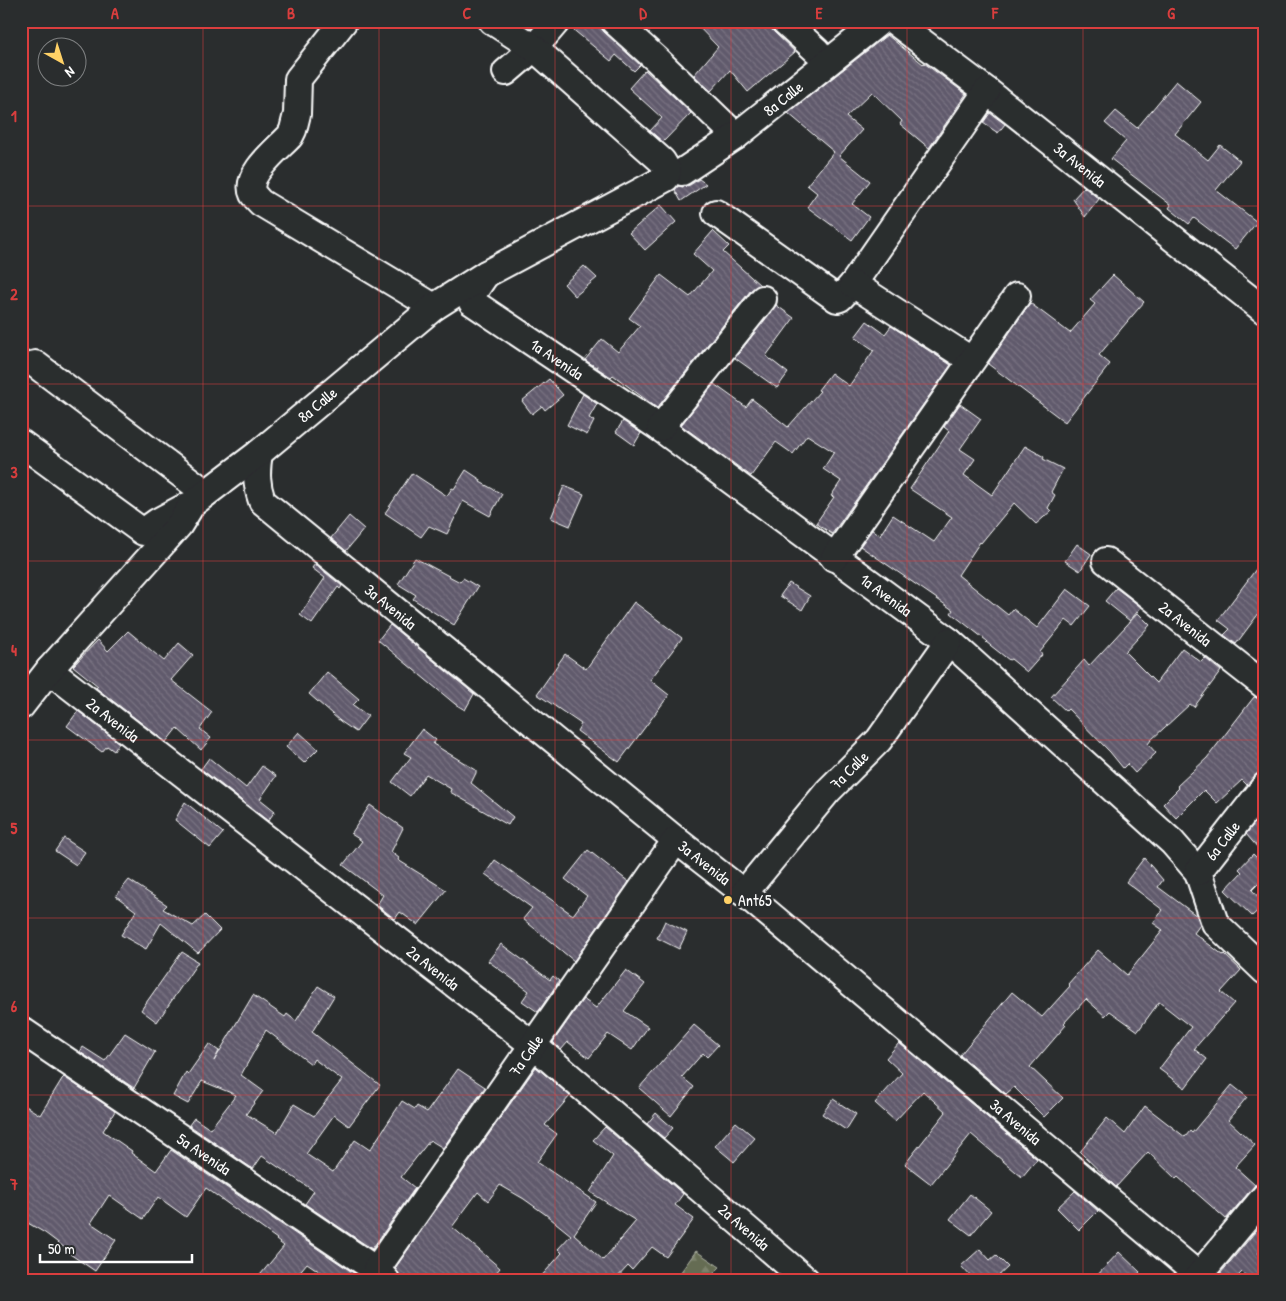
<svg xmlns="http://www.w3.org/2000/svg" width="1286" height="1301" font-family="'Patrick Hand',sans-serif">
  <defs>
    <pattern id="forest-firs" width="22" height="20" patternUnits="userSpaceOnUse" patternTransform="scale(1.25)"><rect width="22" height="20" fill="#656c52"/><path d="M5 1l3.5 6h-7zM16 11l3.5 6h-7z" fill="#7c826c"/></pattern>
    <pattern id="building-back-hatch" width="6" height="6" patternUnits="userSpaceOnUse" patternTransform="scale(1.25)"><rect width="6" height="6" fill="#615a6c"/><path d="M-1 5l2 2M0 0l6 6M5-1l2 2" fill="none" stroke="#797382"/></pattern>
  </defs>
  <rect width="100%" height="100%" fill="#2a2d2e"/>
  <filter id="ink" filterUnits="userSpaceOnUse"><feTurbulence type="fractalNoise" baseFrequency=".02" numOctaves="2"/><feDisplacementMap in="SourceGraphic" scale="10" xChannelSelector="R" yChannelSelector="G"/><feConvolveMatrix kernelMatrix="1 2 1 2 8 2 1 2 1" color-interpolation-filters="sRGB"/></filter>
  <g filter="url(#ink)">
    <path fill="url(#forest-firs)" stroke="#b2b6a8" d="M696 1251 720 1267 707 1280H675Z"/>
    <path fill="url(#building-back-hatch)" stroke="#fff" fill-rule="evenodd" d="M572 21H599L600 26 604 32 640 65 634 71 616 55 611 61 570 27Z
      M693 21H769L770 26 774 32 795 52 748 92 730 70 711 91 694 75 718 47Z
      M887 35 923 64 924 63 966 94 929 148 900 124 902 121 872 92 846 117 862 130 839 156 870 181 852 204 869 217 852 240 807 207 817 193 807 185 834 152 788 113Z
      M645 70 691 113 663 142 650 131 662 118 629 88Z
      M1176 81 1201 102 1175 134 1208 160 1220 145 1240 161 1216 190 1257 222 1235 249 1194 218 1189 224 1169 208 1171 205 1111 159 1126 141 1105 123 1116 111 1137 128Z
      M990 113 1005 124 998 133 983 123Z
      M699 179 706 184 681 201 675 190 678 186 683 187 690 185Z
      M1084 187 1099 199 1085 217 1073 199Z
      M661 205 676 222 645 250 629 233Z
      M713 231 729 246 723 252 760 285 751 290 657 408 613 375 611 377 597 368 598 366 596 367 585 360 602 339 618 352 640 326 629 318 661 275 690 297 712 271 693 254Z
      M584 266 597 278 575 296 564 284Z
      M1113 275 1144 302 1099 355 1110 364 1065 422 988 364 1030 303 1070 333 1095 304 1090 300Z
      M776 305 794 318 766 356 788 373 777 388 735 358Z
      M867 321 885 334 891 326 951 365 832 534 816 523 834 497 831 496 841 481 823 469 834 452 807 435 793 454 776 442 751 476 681 425 714 384 746 407 752 399 788 427 820 391 818 390 831 373 849 386 874 350 855 337Z
      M549 379 563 395 545 410 542 406 532 414 522 401Z
      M583 394 597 404 589 418 594 421 587 435 567 425Z
      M960 404 981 419 960 449 975 459 964 475 992 495 1025 446 1044 457 1043 459 1063 469 1051 492 1055 495 1048 508 1051 511 1036 524 1014 503 981 543 980 542 958 575 1008 615 1013 609 1037 628 1067 589 1090 606 1074 626 1066 620 1040 652 1042 655 1027 672 1011 659 1009 660 986 642 987 641 951 613 953 610 860 546 872 530 880 535 893 515 934 542 952 517 910 489 949 431 944 427Z
      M623 421 641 433 634 445 616 432Z
      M466 470 481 480 480 482 502 494 490 516 463 501 447 534 429 526 421 537 385 513 412 473 447 496 452 488 454 489Z
      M564 486 584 494 570 526 551 518Z
      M349 516 364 529 346 551 331 538Z
      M1077 544 1091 554 1080 571 1065 561Z
      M1265 557V605L1236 644 1224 635 1230 629 1218 620Z
      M415 558 460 582 463 578 478 587 454 625 413 599 416 595 398 584Z
      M315 564 342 586 340 589 338 587 312 624 300 615 325 578 312 568Z
      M789 583 810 596 802 610 780 596Z
      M1116 588 1141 607 1130 621 1105 601Z
      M634 602 682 638 650 680 669 695 619 762 577 731 581 724 537 694 565 654 586 669Z
      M1138 613 1150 625 1125 652 1156 683 1182 648 1201 662 1205 658 1221 671 1194 707 1190 704 1151 740 1148 744 1156 753 1135 773 1127 764 1123 768 1110 752 1068 709 1066 711 1051 697 1084 660 1089 666Z
      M390 625 474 694 465 710 455 704 378 640Z
      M128 631 164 661 179 643 193 655 171 680 212 712 200 729 211 738 201 750 177 728 166 742 96 688 98 686 73 666 98 640 108 651Z
      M327 672 359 699 353 705 368 716 356 732 340 721 309 694Z
      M1254 697 1265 701V766L1247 785 1242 780 1217 803 1204 790 1176 818 1163 804 1179 788 1177 786 1207 758Z
      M78 711 119 743 114 751 107 746 102 752 67 726Z
      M422 729 436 740 433 744 476 770V773L471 783 513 817 508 825 450 792 451 789 426 774 410 796 392 782 411 757 404 753Z
      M299 732 318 749 304 763 286 747Z
      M209 758 246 788 262 766 276 776 260 799 275 811 268 821 201 769Z
      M185 802 223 833 210 848 175 820Z
      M370 805 403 828 391 852 399 858 398 860 446 890 418 925 400 912 395 919 377 905 383 895 343 865 362 841 351 834Z
      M1257 820 1265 829V856L1246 834Z
      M64 838 85 852 76 865 55 851Z
      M588 850 629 882 574 961 523 919 532 908 485 874 495 860 573 915 587 896 565 879Z
      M1253 854 1265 866V877L1252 890 1265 904 1252 916 1225 890 1242 872 1239 869Z
      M1144 858 1163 880 1158 887 1197 916 1200 925 1194 933 1223 955 1224 954 1241 970 1221 992 1234 1003 1194 1049 1207 1059 1185 1088 1159 1069 1191 1027 1159 1002 1138 1031 1110 1011 1105 1016 1086 999 1064 1023 1066 1025 1030 1067 1063 1098 1044 1117 1014 1087 1006 1094 960 1055 1012 992 1042 1017 1070 986 1068 984 1098 950 1127 975 1163 930 1153 923 1163 910 1126 882Z
      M129 880 167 905 163 909 193 926 205 915 220 930 198 953 161 923 146 949 121 935 136 911 116 896Z
      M665 921 687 932 679 949 657 938Z
      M501 944 550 980 553 976 559 981 538 1012 522 1001 529 991 488 961Z
      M182 952 198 962 157 1022 141 1010Z
      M626 970 645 984 624 1011 648 1027 632 1050 608 1034 589 1058 568 1042 561 1050 553 1042 583 999 596 1008Z
      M318 986 334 996 312 1032 380 1085 349 1126 334 1115 306 1154 333 1172 355 1140 370 1150 402 1101 415 1109 417 1106 427 1112 458 1069 485 1087 443 1148 430 1140 401 1177 415 1188 372 1249 305 1204 314 1191 262 1156 253 1169 189 1125 194 1118 210 1129 236 1095 202 1081 188 1104 173 1096 186 1072 188 1074 209 1044 219 1051 214 1061 253 995 285 1017 287 1014 296 1021ZM266 1030 311 1064 314 1059 342 1080 314 1116 294 1104 277 1133 246 1114 263 1091 241 1075Z
      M694 1025 718 1045 707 1057 703 1053 682 1077 694 1087 671 1116 639 1088Z
      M125 1033 155 1052 134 1088 80 1052 83 1047 105 1061Z
      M899 1043 1037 1159 1022 1177 971 1134 931 1184 905 1164 946 1112 923 1091 895 1121 875 1103 902 1073 886 1058Z
      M536 1067 570 1096 545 1125 557 1134 537 1162 596 1202 574 1234 603 1260 636 1221 590 1192 613 1156 593 1140 605 1127 683 1194 675 1205 694 1219 666 1257 652 1247 632 1270 628 1266 615 1280H538L562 1253 558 1249 571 1235 545 1214 524 1199 500 1185 488 1201 478 1192 452 1227 500 1268 490 1280H401L400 1276 395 1268Z
      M64 1077 115 1111 103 1131 132 1151 131 1153 156 1171 171 1150 364 1280H332L307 1263 293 1280H256L284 1246 276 1240 277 1239 206 1188 186 1217 158 1197 143 1219 109 1195 91 1223 116 1240 95 1271 64 1250 65 1248 45 1233 21 1219V1103L40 1115 62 1079Z
      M1232 1085 1247 1097 1228 1120 1255 1145 1235 1167 1255 1185 1226 1219 1178 1177 1176 1179 1148 1152 1116 1187 1080 1152 1107 1118 1125 1134 1145 1106 1185 1137 1190 1131 1192 1133Z
      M833 1099 856 1114 846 1130 822 1114Z
      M656 1113 673 1128 664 1138 647 1124Z
      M736 1122 755 1138 734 1162 715 1146Z
      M1075 1191 1098 1211 1079 1230 1057 1208Z
      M970 1194 991 1211 971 1235 950 1219Z
      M1265 1220V1246L1258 1253 1265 1260V1280H1250L1242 1272 1234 1280H1226L1220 1274Z
      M980 1249 990 1260 996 1255 1008 1267 994 1280H974L961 1266Z
      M1119 1252 1140 1272 1133 1280H1093Z"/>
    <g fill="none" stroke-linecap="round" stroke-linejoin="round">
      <defs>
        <g id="minor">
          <path d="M344 21 298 79 297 114 293 130 290 136C278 149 244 175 253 194 255 197 258 200 261 203L434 307"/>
          <path d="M614 21 656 59 736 136"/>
          <path d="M784 21 817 51"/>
          <path id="s1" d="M894 21 987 91 1265 311"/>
          <path d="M506 72 534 48 557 21"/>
          <path id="s2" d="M682 172 736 136 880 21"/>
          <path d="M716 213 837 299 840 298 853 284 987 91"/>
          <path id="s3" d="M486 274 471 296 472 302 660 428 949 641 1172 842 1198 872 1215 923 1265 971"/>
          <path d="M853 284 971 360"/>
          <path d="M35 364 206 493"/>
          <path d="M660 428 763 299"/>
          <path d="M21 443 143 532 157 522 187 506"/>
          <path id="s4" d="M259 453C256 471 256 484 262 501L676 840 744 893 1204 1280"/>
          <path d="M834 558 1017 296"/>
          <path id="s5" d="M1106 561 1265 686"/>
          <path id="s6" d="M49 670 533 1045 806 1280"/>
          <path id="s7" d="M21 706 49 670 179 525 192 504 259 453 434 307 486 274 666 178 668 171 662 161 534 48 492 21"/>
          <path id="s8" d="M1198 872 1265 786"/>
          <path id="s9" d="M744 893 828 791 879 740 949 641"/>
          <path id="s10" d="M21 1030 376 1270 386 1280"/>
          <path id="s11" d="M376 1270 676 840"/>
          <path d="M1195 1280 1265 1196"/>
        </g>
      </defs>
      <use href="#minor" stroke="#fff" stroke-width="30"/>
      <use href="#minor" stroke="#2a2d2e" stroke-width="26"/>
    </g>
  </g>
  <path fill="none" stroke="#da3e3e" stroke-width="1" stroke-opacity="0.55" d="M203 21V1280M379 21V1280M555 21V1280M731 21V1280M907 21V1280M1083 21V1280M21 206H1265M21 384H1265M21 561H1265M21 740H1265M21 918H1265M21 1095H1265"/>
  <circle fill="#ffd166" stroke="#2a2d2e" stroke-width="2" cx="728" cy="900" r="5"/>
  <g text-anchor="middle" stroke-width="4.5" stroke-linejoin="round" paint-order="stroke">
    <g font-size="16" fill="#fff" stroke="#2a2d2e">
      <text dy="6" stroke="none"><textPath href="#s2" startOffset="125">8a Calle</textPath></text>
      <text dy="6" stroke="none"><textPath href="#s1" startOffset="235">3a Avenida</textPath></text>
      <text dy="6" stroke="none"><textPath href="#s3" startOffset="135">1a Avenida</textPath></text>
      <text dy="6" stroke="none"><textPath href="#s7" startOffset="425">8a Calle</textPath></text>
      <text dy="6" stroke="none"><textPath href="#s3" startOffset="540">1a Avenida</textPath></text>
      <text dy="6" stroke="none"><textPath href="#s4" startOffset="215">3a Avenida</textPath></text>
      <text dy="6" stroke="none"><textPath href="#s5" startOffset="101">2a Avenida</textPath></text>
      <text dy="6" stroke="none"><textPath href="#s6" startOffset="81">2a Avenida</textPath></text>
      <text dy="6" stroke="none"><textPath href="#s9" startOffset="162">7a Calle</textPath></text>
      <text dy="6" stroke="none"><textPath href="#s8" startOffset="40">6a Calle</textPath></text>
      <text dy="6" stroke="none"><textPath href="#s4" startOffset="620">3a Avenida</textPath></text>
      <text dy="6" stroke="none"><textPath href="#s6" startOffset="486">2a Avenida</textPath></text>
      <text dy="6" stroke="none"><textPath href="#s11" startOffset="262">7a Calle</textPath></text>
      <text dy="6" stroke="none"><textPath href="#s4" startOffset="1025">3a Avenida</textPath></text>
      <text dy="6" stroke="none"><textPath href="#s10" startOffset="221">5a Avenida</textPath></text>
      <text dy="6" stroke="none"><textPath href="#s6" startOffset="891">2a Avenida</textPath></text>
    </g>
    <g font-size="16" fill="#fff" stroke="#2a2d2e" text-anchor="start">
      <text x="738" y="906">Ant65</text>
    </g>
  </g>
  <rect width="1286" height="1301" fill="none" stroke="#2a2d2e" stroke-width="55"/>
  <g transform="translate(62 62) rotate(141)"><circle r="24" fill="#2a2d2e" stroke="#7f8182"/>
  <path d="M0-4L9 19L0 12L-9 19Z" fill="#ffd166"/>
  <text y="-8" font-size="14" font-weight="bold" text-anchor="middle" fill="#ffffff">N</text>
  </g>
  <path d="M40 1254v8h152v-8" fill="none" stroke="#ffffff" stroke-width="2.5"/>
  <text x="48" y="1254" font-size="15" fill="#ffffff" stroke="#2a2d2e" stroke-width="4" paint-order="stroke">50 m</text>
  <rect x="28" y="28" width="1230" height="1246" fill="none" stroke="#da3e3e" stroke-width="2"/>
  <g font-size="16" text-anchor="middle" font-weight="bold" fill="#da3e3e">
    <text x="115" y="19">A</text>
    <text x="291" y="19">B</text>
    <text x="467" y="19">C</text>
    <text x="643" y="19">D</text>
    <text x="819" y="19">E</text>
    <text x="995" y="19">F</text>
    <text x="1171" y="19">G</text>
    <text x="14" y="122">1</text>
    <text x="14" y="300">2</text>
    <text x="14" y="478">3</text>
    <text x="14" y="656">4</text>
    <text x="14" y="834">5</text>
    <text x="14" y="1012">6</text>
    <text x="14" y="1190">7</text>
  </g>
</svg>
